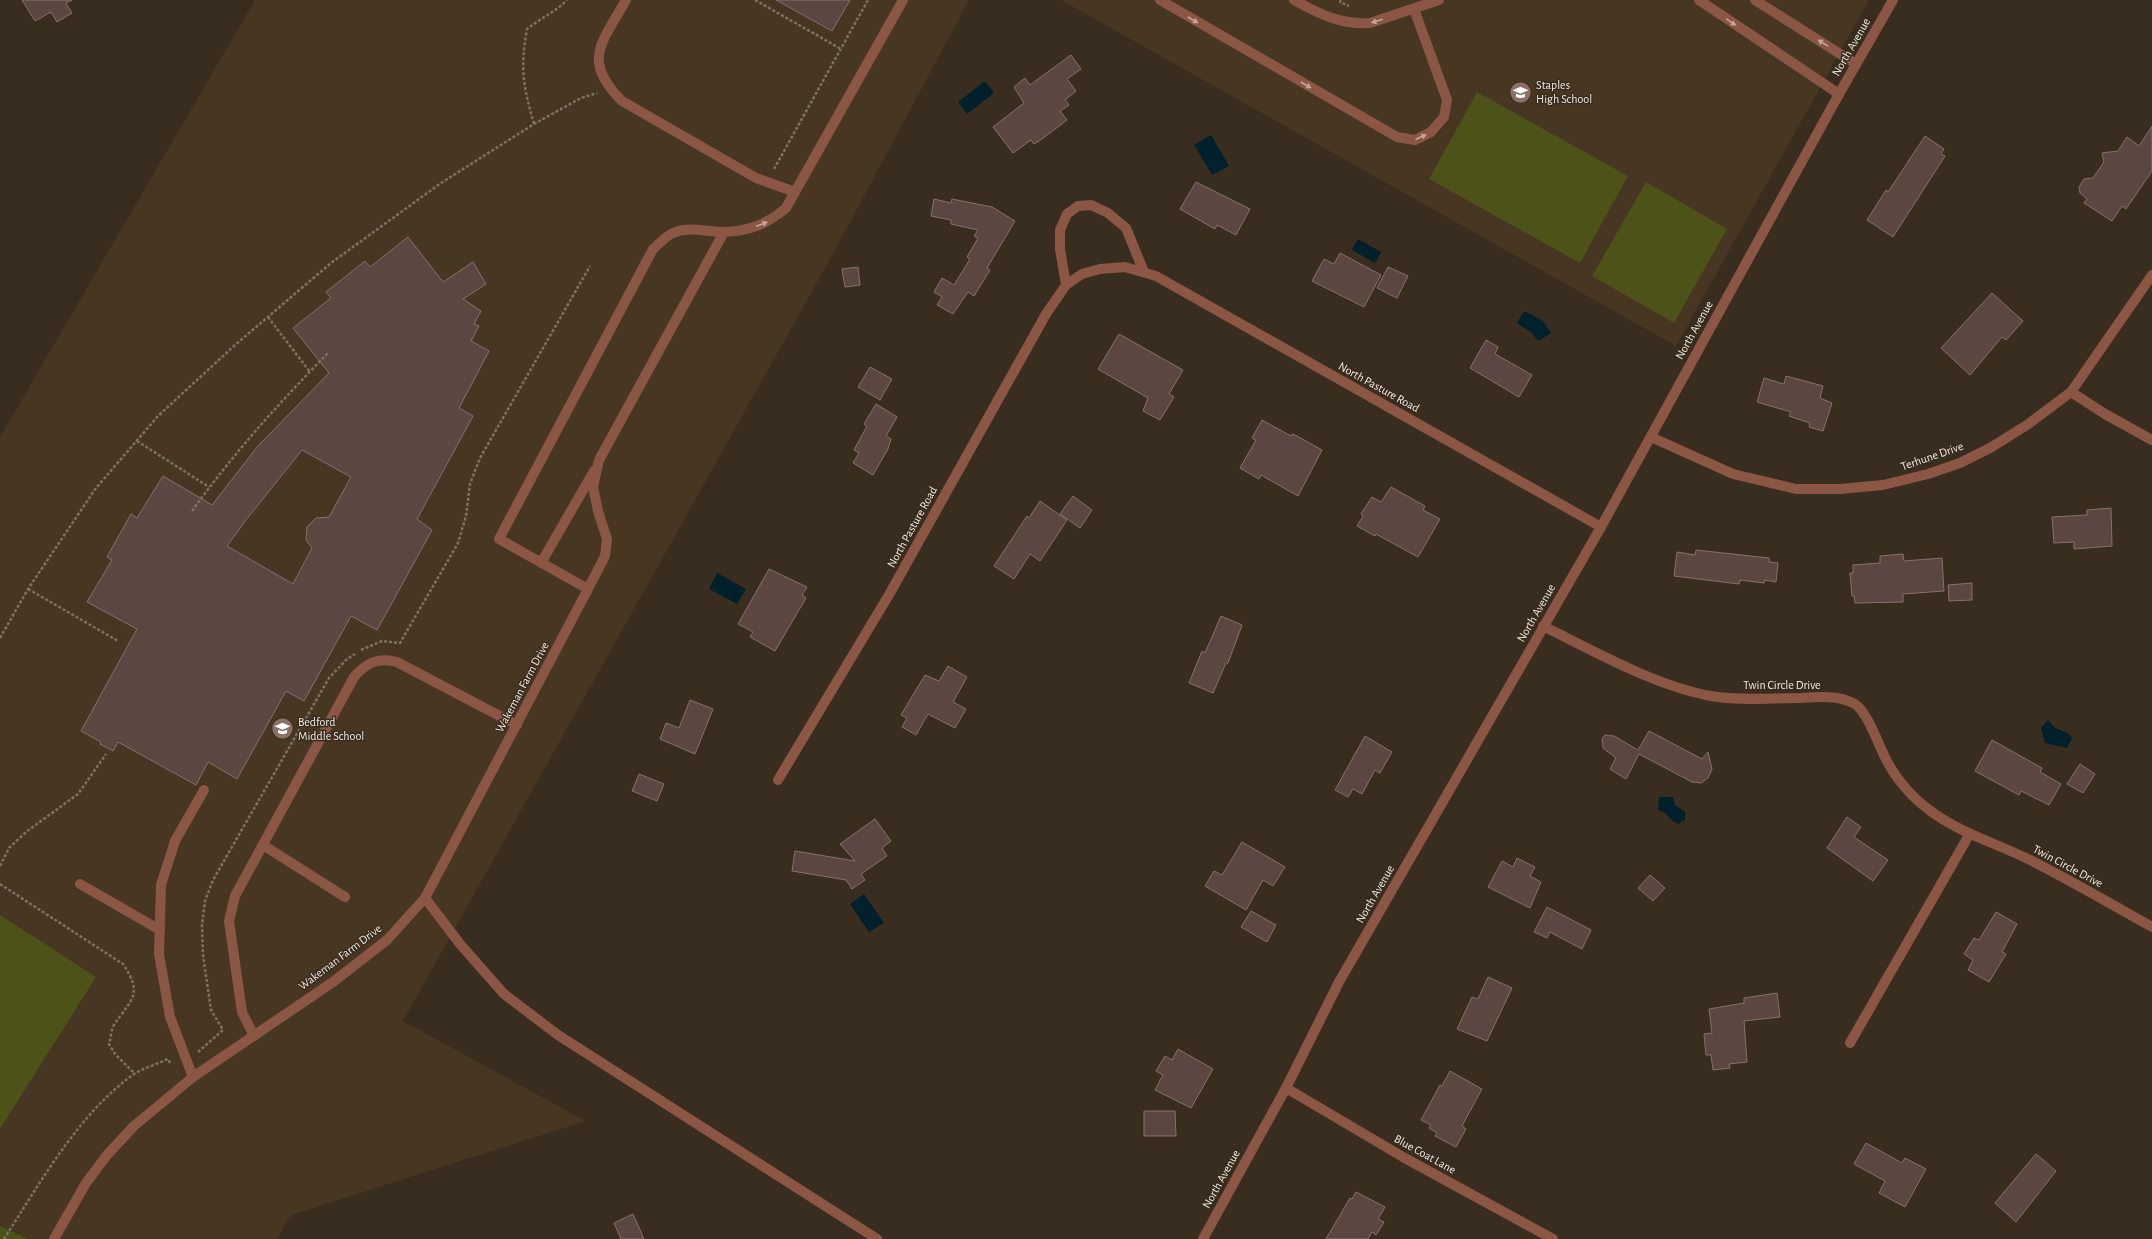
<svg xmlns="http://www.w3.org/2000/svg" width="2152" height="1239" font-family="'Alegreya Sans',sans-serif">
  <rect width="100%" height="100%" fill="#392d1f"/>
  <path fill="#473622" d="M255 0H969L833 254 403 1021 586 1121 291 1215 277 1239H28L0 1226V437Z
    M1061 0H1869L1676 346Z"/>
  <path fill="#4d5218" d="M1477 92 1628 176 1580 263 1429 179Z
    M1646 182 1727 229 1674 323 1592 276Z
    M0 915 96 977 0 1129Z
    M0 1226 28 1239H0Z"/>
  <path fill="#00202c" d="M985 81 994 93 967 114 958 102Z
    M1211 135 1229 166 1212 175 1194 145Z
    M1358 239 1381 252 1375 263 1352 250Z
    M1524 311 1543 321 1551 333 1538 341 1532 333 1517 323Z
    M717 573 746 589 737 604 709 589Z
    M2048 720 2054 727 2069 734 2072 738 2067 748 2045 743 2041 728Z
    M1659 797H1673L1675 805 1685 812V820L1678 824C1669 820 1668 812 1658 810Z
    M864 894 884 923 869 932 850 904Z"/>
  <path fill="#5b4641" stroke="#88716c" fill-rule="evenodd" d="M22 0H72L66 3 72 13 57 22 51 12 35 21Z
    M776 0H850L832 31Z
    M1071 55 1081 69 1067 79 1076 91 1065 100 1069 105 1060 111 1067 120 1042 139 1034 144 1031 140 1013 153 993 127 1024 103 1014 87 1025 78 1030 85Z
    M2152 126V171L2126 209 2122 206 2112 221 2084 203 2087 199 2080 193 2079 187 2084 179 2093 178 2104 162 2102 153 2118 151 2127 137 2139 146Z
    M1925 136 1944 149 1941 154 1945 156 1893 237 1867 220 1886 190 1888 192Z
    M1196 182 1250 209 1236 235 1217 225 1215 229 1180 209Z
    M934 199 951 203 952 199 992 207 1015 221 987 268 990 270 974 296 968 292 953 314 937 305 942 297 934 292 942 278 954 285 970 259 967 257 978 238 974 236 978 230 951 224V220L931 216Z
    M408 237 443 282 473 262 486 284 463 299 481 311 474 324 479 326 471 341 489 351 459 408 473 416 417 519 432 530 377 630 351 616 304 701 286 691 237 779 208 762 196 785 118 742 113 751 100 744 101 742 81 731 137 629 87 602 112 560 107 557 131 514 137 518 163 476 212 505 258 446 329 373 293 328 331 298 326 292 365 261 370 267ZM302 450 351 477 329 517 316 518 307 527 306 540 312 548 293 584 227 546 246 520Z
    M1340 253 1381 275 1364 307 1312 281 1324 259 1334 264Z
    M858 267 860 285 845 287 842 269Z
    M1388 267 1408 276 1397 298 1377 288Z
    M1992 293 2023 321 2006 340 2002 337 1970 375 1941 348Z
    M1119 334 1183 370 1169 394 1174 397 1160 420 1143 411 1148 398 1098 369Z
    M1486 340 1498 347 1495 354 1532 375 1519 397 1470 368Z
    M870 367 892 379 880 400 858 387Z
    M1786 376 1823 386 1820 398 1832 403 1823 431 1809 427 1810 423 1789 416 1791 412 1757 402 1764 378 1784 384Z
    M876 404 897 417 886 436 891 439 888 449 873 475 853 463 859 453 854 450 867 426 864 424Z
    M1262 420 1291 436 1292 434 1297 436 1322 450 1298 496 1261 475 1259 479 1240 468 1256 440 1252 438Z
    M1391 487 1425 506 1423 510 1440 519 1418 557 1376 534 1375 536 1357 526 1363 516 1361 514 1372 497 1381 502Z
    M1073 496 1092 510 1080 528 1060 514Z
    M1040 501 1067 520 1040 561 1030 554 1014 579 994 566 1027 516 1029 518Z
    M2111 508 2112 546 2074 549V542L2054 543 2052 517 2087 515V510Z
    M1696 550 1769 558V562L1778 563 1776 582 1765 580 1764 583 1740 580 1739 584 1674 576 1677 552 1695 555Z
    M1903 554 1904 561 1942 558 1944 591 1903 594V602L1855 603 1854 596H1852L1850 573H1853V565L1880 563V556Z
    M769 569 807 587 802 595 806 598 775 651 750 637 753 632 738 624Z
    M1972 583V600L1949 601 1948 585Z
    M1221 616 1242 625 1228 663H1226L1213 693 1189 683 1202 651 1205 653Z
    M948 666 967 677 953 702 966 709 955 728 928 714 916 735 902 727 907 718 901 715 925 675 939 681Z
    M690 700 713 709 695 754 660 739 666 723 679 728Z
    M1649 731 1702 759 1708 752 1712 769 1708 778 1701 783 1692 782 1639 754 1626 779 1610 769 1616 758 1603 748 1602 739 1605 735 1614 736 1638 750Z
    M1365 736 1392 752 1380 773 1375 770 1362 794 1353 789 1348 797 1335 790Z
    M1992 740 2042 768 2040 772 2061 784 2049 805 2021 791 2019 795 1975 771Z
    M2080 764 2095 774 2083 793 2067 784Z
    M639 774 664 784 657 801 632 791Z
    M1847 817 1861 827 1854 837 1888 860 1873 881 1827 848Z
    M875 819 891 841 882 848 887 856 861 874 865 880 852 889 846 880 792 871 795 851 855 861 840 844Z
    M1242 842 1285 867 1273 886 1263 880 1246 910 1205 886 1214 871 1222 875Z
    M1517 858 1535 867 1530 876 1541 882 1530 908 1488 887 1502 861 1513 867Z
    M1650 875 1665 888 1653 901 1638 888Z
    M1547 907 1591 930 1582 949 1550 932 1547 938 1534 932Z
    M1251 911 1276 925 1267 942 1241 927Z
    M1996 912 2017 924 2002 952 2006 954 1989 982 1968 970 1973 960 1964 954 1974 938 1979 940Z
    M1488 977 1512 988 1487 1041 1457 1029 1472 997 1478 999Z
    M1777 993 1780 1017 1744 1021 1747 1062 1729 1064 1730 1068 1713 1070 1711 1055H1706L1704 1034 1712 1033 1709 1009 1744 1003V998Z
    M1178 1049 1213 1069 1191 1108 1155 1090 1163 1075 1156 1071 1165 1056 1172 1060Z
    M1450 1071 1482 1089 1462 1126 1466 1129 1456 1147 1435 1136 1437 1133 1429 1128 1431 1125 1421 1120 1440 1085 1442 1086Z
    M1144 1111H1175L1176 1136H1144Z
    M1866 1143 1902 1163 1905 1158 1926 1169 1905 1207 1879 1193 1885 1181 1854 1164Z
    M2036 1154 2056 1171 2016 1222 1995 1203Z
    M1356 1192 1385 1207 1378 1219 1384 1222 1376 1235 1372 1232 1368 1239H1326L1350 1198 1352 1199Z
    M633 1214 637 1223 644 1239H621L614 1223Z"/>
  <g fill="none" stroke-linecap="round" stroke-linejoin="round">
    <path stroke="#7d7266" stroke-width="2.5" stroke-dasharray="3 2" stroke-linecap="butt" d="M755 0 841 49
      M1341 0 1340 2 1349 6
      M534 124C523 86 520 68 527 29 541 18 555 12 567 0
      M774 169 868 0
      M268 317 310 372
      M137 441 209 487
      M192 511C233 454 279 403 328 353
      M28 589 118 641
      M0 638 28 589 96 488 158 416 235 345 331 263 441 183 534 124 581 98 597 93
      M361 650 382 641 400 643 458 543 466 516 470 484 480 458 590 266
      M0 866 9 848 26 832 78 794 106 754
      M0 884 123 964C144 995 131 999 114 1025 111 1030 111 1038 109 1044L115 1054 135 1074
      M198 1052 223 1030 211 1010 203 955 202 925 205 901 213 880 329 678 347 659 355 654
      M4 1239C40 1183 79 1113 134 1074 144 1068 157 1064 168 1059L170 1063"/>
    <path stroke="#8c5645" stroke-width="10" d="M626 0C602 43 581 60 622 101L756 178 795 192
      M1160 0 1397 137 1415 140 1431 132 1444 117 1447 100 1414 9
      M1294 0C1319 14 1341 25 1370 23L1439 0
      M1699 0 1839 94
      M1755 0 1856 64
      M724 232 599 460 593 487 598 511 607 539 605 556 588 589 499 539 653 249C659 244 666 236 673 233 690 226 706 232 724 232 750 231 767 224 786 208L903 0
      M541 563 594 471
      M263 845 345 897
      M80 884 160 930
      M425 898 460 944 504 994 558 1035 877 1239
      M254 1036 242 1012 229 921 235 896 354 677C366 663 378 657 397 662L517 725
      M193 1077 170 1017 159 954 161 885 175 841 204 790"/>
    <path stroke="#8c5645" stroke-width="10" d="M1066 285 1060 249V230L1067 214 1078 206 1091 205 1108 213 1126 228 1144 272
      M2071 392 2105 414 2152 440
      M1651 437 1733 474 1796 489H1840L1883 485 1928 474 1960 463 1990 448 2027 425 2071 392 2152 275
      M1543 626C1594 651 1655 686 1711 696 1740 701 1771 698 1800 698 1817 697 1838 695 1853 703 1868 710 1879 748 1888 763 1897 780 1913 798 1928 809 1960 834 2000 844 2036 863 2075 883 2113 905 2152 927
      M778 780 890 593 1046 314 1066 285 1082 274 1100 269 1125 267 1156 276 1601 527
      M1850 1043 1969 835
      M1286 1088 1403 1157 1553 1239
      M54 1239 86 1183 107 1155 134 1126 193 1077 333 982 387 940 425 898 588 589"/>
    <path stroke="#8c5645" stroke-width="10" d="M1203 1239 1286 1088 1339 982 1601 527 1839 94 1893 0"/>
  </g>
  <defs><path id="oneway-solid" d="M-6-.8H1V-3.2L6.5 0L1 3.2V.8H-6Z"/></defs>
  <g fill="#c2a699">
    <use href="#oneway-solid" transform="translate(1193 20) rotate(30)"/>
    <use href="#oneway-solid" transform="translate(1377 21) rotate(163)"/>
    <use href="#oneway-solid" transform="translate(1731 22) rotate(34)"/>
    <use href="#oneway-solid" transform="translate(1823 43) rotate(-148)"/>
    <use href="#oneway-solid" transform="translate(1306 85) rotate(30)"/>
    <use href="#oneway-solid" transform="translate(1421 137) rotate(-25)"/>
    <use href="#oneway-solid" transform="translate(762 224) rotate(-21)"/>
  </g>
  <defs>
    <symbol id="school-disc" viewBox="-11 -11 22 22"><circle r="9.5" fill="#8d6e63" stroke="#392d1f"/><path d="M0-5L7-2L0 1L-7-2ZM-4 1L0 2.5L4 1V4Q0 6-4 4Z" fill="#fff"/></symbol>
  </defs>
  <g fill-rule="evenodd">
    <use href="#school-disc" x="1508" y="80" width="25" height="25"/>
    <use href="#school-disc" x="270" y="716" width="25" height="25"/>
  </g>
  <g text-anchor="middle" stroke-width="3" stroke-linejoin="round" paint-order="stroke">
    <g font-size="12" fill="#efe7de" stroke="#392d1f">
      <text transform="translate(1851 47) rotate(-60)" y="4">North Avenue</text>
      <text transform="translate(1694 330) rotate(-61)" y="4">North Avenue</text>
      <text transform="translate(1379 387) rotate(29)" y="4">North Pasture Road</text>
      <text transform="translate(1932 456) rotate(-19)" y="4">Terhune Drive</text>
      <text transform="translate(912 527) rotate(-61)" y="4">North Pasture Road</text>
      <text transform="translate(1536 613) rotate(-60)" y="4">North Avenue</text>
      <text x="1782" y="689">Twin Circle Drive</text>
      <text transform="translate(522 687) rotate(-62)" y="4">Wakeman Farm Drive</text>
      <text transform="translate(2068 866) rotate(28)" y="4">Twin Circle Drive</text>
      <text transform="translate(1375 894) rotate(-60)" y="4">North Avenue</text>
      <text transform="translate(340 957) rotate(-37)" y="4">Wakeman Farm Drive</text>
      <text transform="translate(1425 1154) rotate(29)" y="4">Blue Coat Lane</text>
      <text transform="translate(1221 1179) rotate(-61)" y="4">North Avenue</text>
    </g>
    <g font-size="12" fill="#efe7de" stroke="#392d1f" text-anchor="start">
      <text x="1536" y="89">Staples<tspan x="1536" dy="14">High School</tspan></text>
      <text x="298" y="726">Bedford<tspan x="298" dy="14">Middle School</tspan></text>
    </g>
  </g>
</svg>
